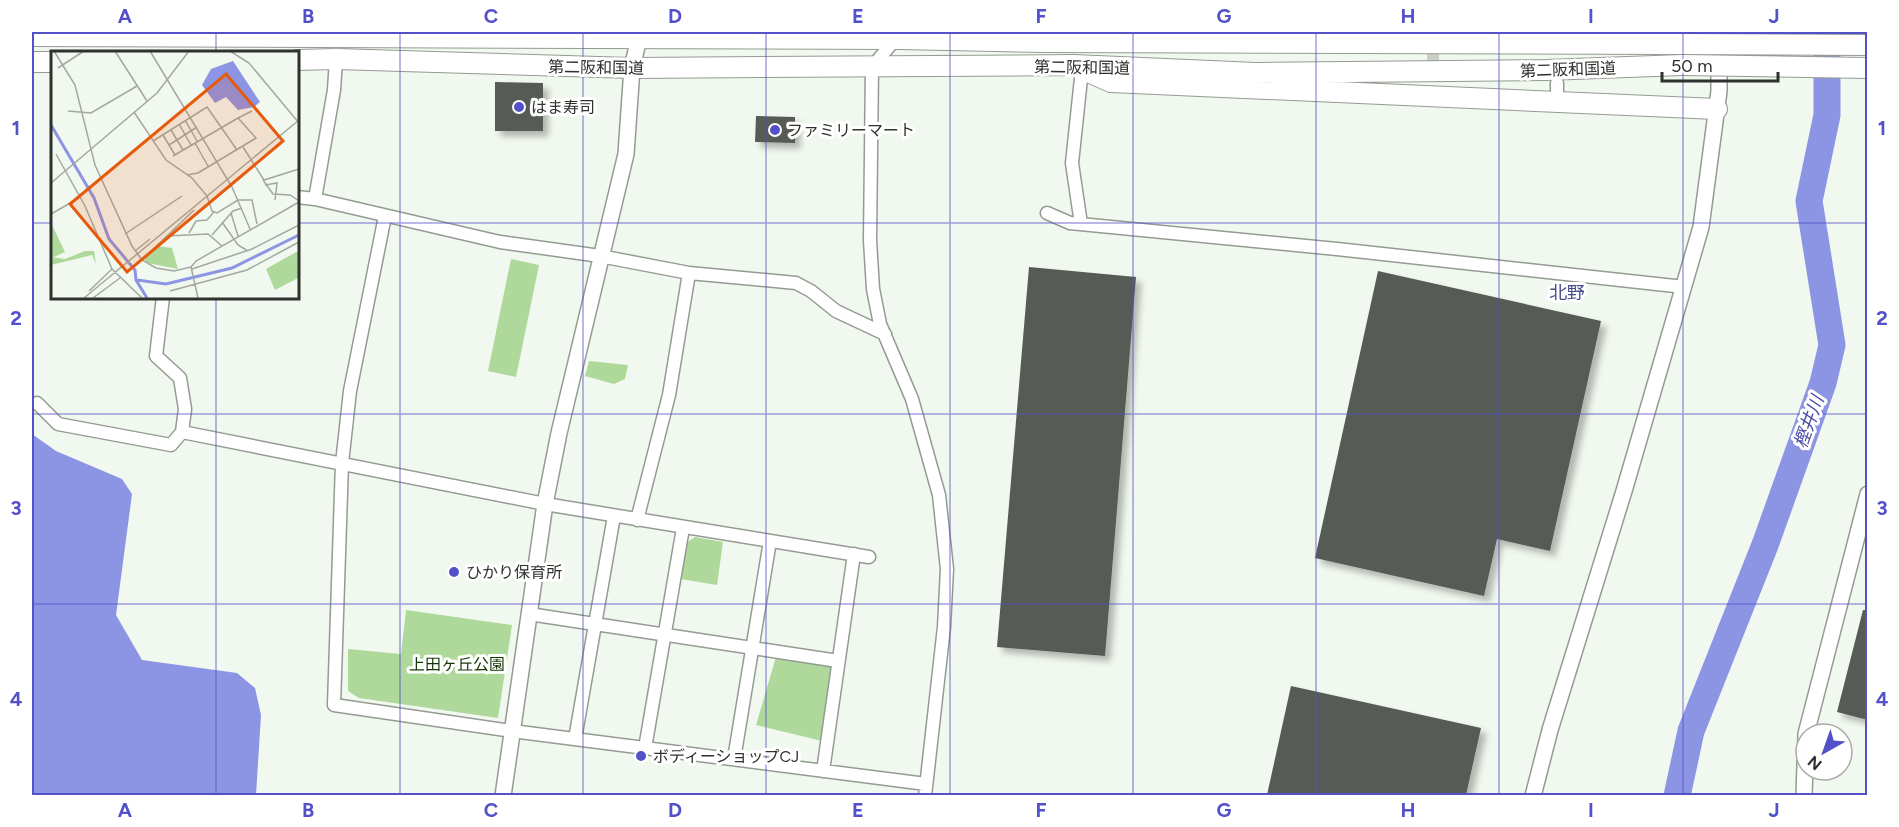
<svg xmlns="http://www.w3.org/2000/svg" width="1899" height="827" font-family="Figtree,'Noto Sans JP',sans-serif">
  <defs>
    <filter id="shadow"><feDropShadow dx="5.5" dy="5.5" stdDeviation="3" flood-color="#0004"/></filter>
  </defs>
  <rect width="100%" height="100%" fill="#f1f8ef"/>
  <path fill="#aed99b" d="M511 259 539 265 516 377 488 371Z
    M589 361 628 365 625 379 614 384 585 376Z
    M695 537 723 542 717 585 681 579 686 543Z
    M406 610 512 625 498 718 359 698 348 691V649L401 654Z
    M776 657 833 664 822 741 756 725Z"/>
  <path fill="#8c94e4" d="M32 434 56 451 122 479 132 494 116 615 142 660 237 673 255 688 261 715 256 795H32Z"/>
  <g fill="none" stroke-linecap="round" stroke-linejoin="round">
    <path stroke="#8c94e4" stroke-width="27" d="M1677 796 1691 731 1765 545 1823 383 1832 345 1809 201 1827 115V32"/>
  </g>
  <path fill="#565c54" filter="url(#shadow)" d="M495 82 543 83V131H495Z
    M756 116 795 117V143L755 142Z
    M1029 267 1136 277 1105 656 997 647Z
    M1378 271 1601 321 1550 551 1497 539 1484 596 1315 558Z
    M1863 610H1868V720L1837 712Z
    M1291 686 1481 728 1466 795H1267Z"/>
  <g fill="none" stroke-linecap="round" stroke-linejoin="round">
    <path stroke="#cad0c8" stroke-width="12" stroke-dasharray="12 6" stroke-linecap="butt" d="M1433 81V32"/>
    <defs>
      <path id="minor" d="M1558 33V32
        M898 36 872 67 870 240 873 289 880 324 912 399 939 495 947 569 944 627 925 796
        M1557 102V83
        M297 197 315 199 500 242 600 256 689 273 796 283 811 291 836 311 885 334
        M315 199 334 90 336 59
        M1047 213 1070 223 1337 249 1684 287
        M385 216 350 391 342 463 334 705 512 731 926 784
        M1081 224 1072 163 1082 69
        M37 403 58 424 171 445 182 432 185 409 180 378 156 356 163 297
        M182 432 545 504 869 557
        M637 520 669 395 689 273
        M529 614 838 661
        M575 739 614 516
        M645 748 683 528
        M734 759 770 541
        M823 771 854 554"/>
      <path id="tertiary" d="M1806 734 1868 494
        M503 796 545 504 559 433 626 154 632 68 639 38
        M1533 796 1550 730 1624 491 1701 227 1719 91V32
        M1804 796 1806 734"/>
      <path id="trunk" d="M32 36 898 39 1046 42 1682 44
        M297 60 336 59 632 68 1074 65 1256 73 1546 70 1682 65
        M32 62H52
        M1084 70 1111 82 1717 109"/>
    </defs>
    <use href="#minor" stroke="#949b92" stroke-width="15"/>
    <use href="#tertiary" stroke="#949b92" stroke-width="18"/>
    <use href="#trunk" stroke="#949b92" stroke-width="22"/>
    <use href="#minor" stroke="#fff" stroke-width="12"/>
    <use href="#tertiary" stroke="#fff" stroke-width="15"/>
    <use href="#trunk" stroke="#fff" stroke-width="20"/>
    <defs>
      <path id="trunk-bridge" d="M1682 44 1868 45
        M1682 65 1868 68"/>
    </defs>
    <use href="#trunk-bridge" stroke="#949b92" stroke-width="22" stroke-linecap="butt"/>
    <use href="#trunk-bridge" stroke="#fff" stroke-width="20"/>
  </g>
  <path fill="none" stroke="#5351c9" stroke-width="1.5" stroke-opacity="0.55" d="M216 32V52M400 32V796M583 32V796M766 32V796M950 32V796M1133 32V796M1316 32V796M1499 32V796M1683 32V796M32 223H52M297 223H1868M216 297V796M32 414H1868M32 604H1868"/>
  <g fill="#5351c9" stroke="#fff" stroke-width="2">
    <circle cx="519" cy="107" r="6"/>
    <circle cx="775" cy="130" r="6"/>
    <circle cx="454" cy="572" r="6"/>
    <circle cx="641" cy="756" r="6"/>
  </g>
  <g text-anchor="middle" stroke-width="6" stroke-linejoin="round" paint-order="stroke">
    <g font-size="16" fill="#2f312d" stroke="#fff">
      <text transform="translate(596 67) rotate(1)" y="6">第二阪和国道</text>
      <text transform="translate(1082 67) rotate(1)" y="6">第二阪和国道</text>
      <text transform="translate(1568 69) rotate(-2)" y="6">第二阪和国道</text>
    </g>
    <g font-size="16" fill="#2f312d" stroke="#fff" text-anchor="start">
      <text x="531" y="113">はま寿司</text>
      <text x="787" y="136">ファミリーマート</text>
      <text x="466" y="578">ひかり保育所</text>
      <text x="653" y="762">ボディーショップCJ</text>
    </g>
    <g font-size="16" fill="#143500" stroke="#fff">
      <text x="457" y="670">上田ヶ丘公園</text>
    </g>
    <g font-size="18" fill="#484c89" stroke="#fff">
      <text x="1567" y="299">北野</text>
    </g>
    <g font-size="18" font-style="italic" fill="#4849a6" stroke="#fff">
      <text transform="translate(1809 422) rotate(-70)" y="6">樫井川</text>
    </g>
  </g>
  <g transform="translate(51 51)">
    <rect width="248" height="248" fill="#f1f8ef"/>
    <path d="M0 172 14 201 3 206 0 205ZM106 195 121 197 127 218 96 212 93 208ZM34 200H43L45 213 41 204 0 214V206L14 208ZM247 200V227L224 239 215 218Z" fill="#aed99b"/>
    <path d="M182 10 209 51 203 56 187 59 175 46 164 52 151 34 160 18Z" fill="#8c94e4"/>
    <path fill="none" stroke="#8c94e4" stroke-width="3" d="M0 74 43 147 58 188 84 219 85 229 96 247M86 229 115 233 181 217 248 184"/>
    <path fill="none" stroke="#a3a8a1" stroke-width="1.5" d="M3 0 24 34 44 114 81 195 91 209 105 217 123 220 140 216M64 0 96 50M99 0 181 136 199 178M179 0 198 12 248 72M7 17 33 0M17 60 40 62 86 35M83 61 115 109 141 127 156 145 161 160 166 162 187 149H201L206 173M134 69 146 90M128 73 140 94M120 79 132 99M112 84 124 104M102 90 156 56 186 99M144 92 157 115M118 94 146 76M192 96 213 129 248 118M5 103 34 155 61 218 91 247M122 105 187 67M136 124 147 122 205 87 187 67 201 60M212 129 222 143 239 144 248 150M0 132 106 42 138 0M214 134 226 132 224 149M180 162 187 185M0 163 28 147M171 171 187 194 197 200M138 182 145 170 156 169 163 161M74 183 131 145M161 184 182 160 191 157M116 185 157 183 171 195M84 200 99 188M91 209 143 159M141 218 201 198 248 174M38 240 61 218M119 240 196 219 248 191M33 247 248 69M42 247 69 227M147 247 140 216 145 210 248 151"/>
    <path fill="#e8590c" fill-opacity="0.15" stroke="#e8590c" stroke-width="3" d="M175 23 232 90 76 221 19 153Z"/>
    <rect width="248" height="248" fill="none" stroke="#2f312d" stroke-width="3"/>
  </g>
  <rect width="1899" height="827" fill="none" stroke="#ffffff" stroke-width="66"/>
  <g transform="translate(1824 752) rotate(220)"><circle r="28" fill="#ffffff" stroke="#acadab" stroke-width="1.5"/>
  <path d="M0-4.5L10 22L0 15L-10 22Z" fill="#5351c9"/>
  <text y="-9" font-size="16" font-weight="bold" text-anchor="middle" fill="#2f312d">N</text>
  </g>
  <path d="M1662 72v9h116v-9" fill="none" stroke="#2f312d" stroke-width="3"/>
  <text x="1671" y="72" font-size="18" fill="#2f312d" stroke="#ffffff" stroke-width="4.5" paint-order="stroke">50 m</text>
  <rect x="33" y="33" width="1833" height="761" fill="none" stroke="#5351c9" stroke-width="2"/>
  <g font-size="20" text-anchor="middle" font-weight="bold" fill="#5351c9">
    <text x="125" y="23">A</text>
    <text x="308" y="23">B</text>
    <text x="491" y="23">C</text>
    <text x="675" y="23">D</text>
    <text x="858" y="23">E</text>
    <text x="1041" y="23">F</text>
    <text x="1224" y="23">G</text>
    <text x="1408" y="23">H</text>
    <text x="1591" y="23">I</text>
    <text x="1774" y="23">J</text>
    <text x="16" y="135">1</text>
    <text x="1882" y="135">1</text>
    <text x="16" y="325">2</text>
    <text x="1882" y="325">2</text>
    <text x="16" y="515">3</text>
    <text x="1882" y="515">3</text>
    <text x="16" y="706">4</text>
    <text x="1882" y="706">4</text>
    <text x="125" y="817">A</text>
    <text x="308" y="817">B</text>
    <text x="491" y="817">C</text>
    <text x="675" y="817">D</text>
    <text x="858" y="817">E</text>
    <text x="1041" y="817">F</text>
    <text x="1224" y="817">G</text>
    <text x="1408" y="817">H</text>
    <text x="1591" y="817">I</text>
    <text x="1774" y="817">J</text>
  </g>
</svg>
